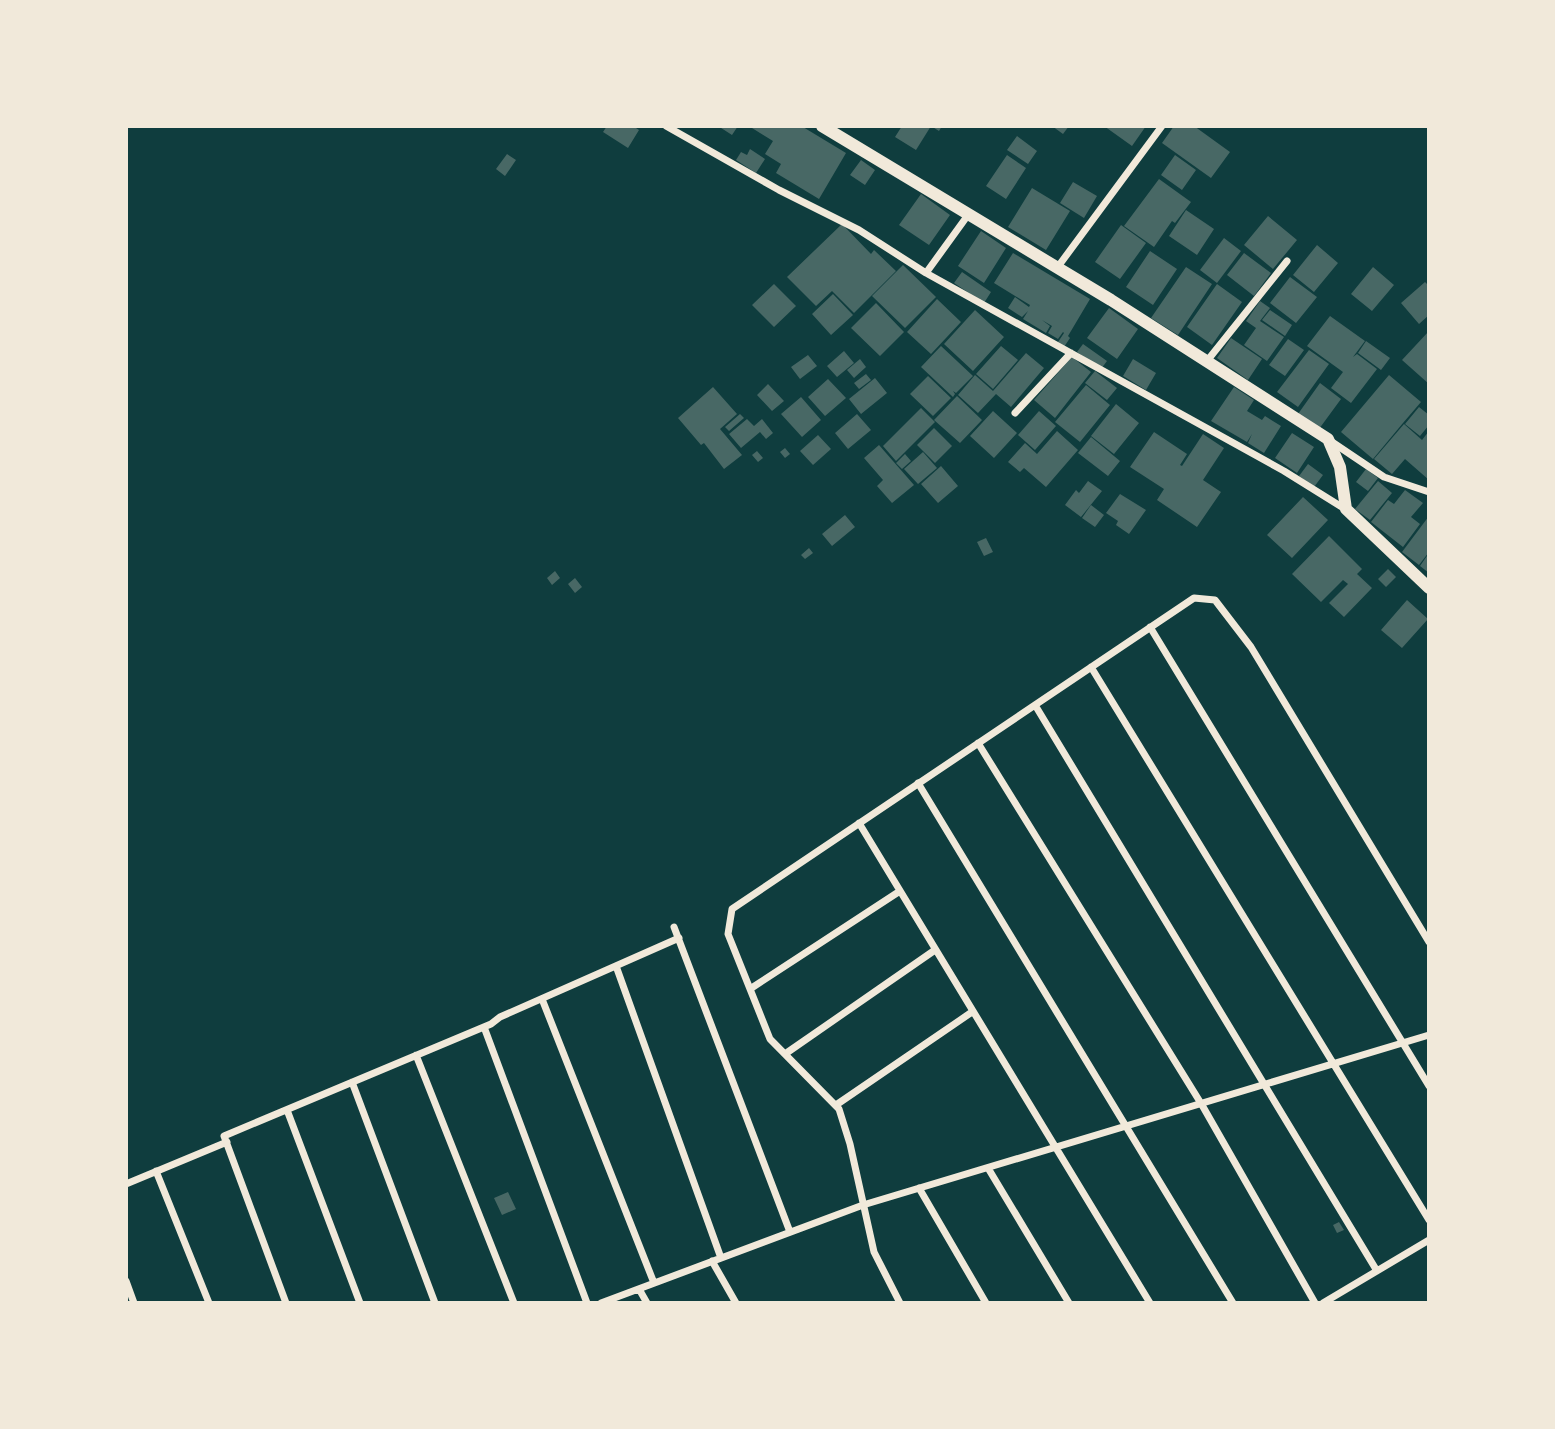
<svg xmlns="http://www.w3.org/2000/svg" width="1555" height="1429" font-family="'Archivo Narrow',sans-serif">
  <rect width="100%" height="100%" fill="#0f3d3e"/>
  <path fill="#486865" d="M607 126H633L639 130 628 148 603 132Z
    M718 126H738L732 135Z
    M753 126 803 127 846 153 819 199 776 173 781 164 765 154 773 141 752 128Z
    M902 126H942L939 131 931 126 916 150 895 137Z
    M1052 126H1069L1063 134Z
    M1104 126H1146L1132 146Z
    M1174 126H1194L1230 152 1211 178 1162 143Z
    M1017 136 1037 151 1028 164 1007 150Z
    M750 149 765 159 756 173 736 160 741 152 747 155Z
    M507 154 516 160 505 176 496 169Z
    M1007 155 1026 168 1006 199 986 186Z
    M1175 155 1196 170 1182 190 1161 175Z
    M861 160 875 170 865 185 850 175Z
    M1159 179 1191 202 1175 223 1172 221 1154 247 1124 226Z
    M1073 182 1097 196 1084 218 1060 203Z
    M1032 188 1070 211 1046 250 1008 227Z
    M921 194 950 215 929 245 899 225Z
    M1186 210 1214 229 1197 255 1169 236Z
    M1268 216 1297 240 1273 269 1244 245Z
    M842 224 871 254 874 250 896 271 854 313 832 291 816 306 787 277Z
    M1121 225 1146 243 1120 279 1095 262Z
    M981 231 1006 248 984 283 958 266Z
    M1224 238 1241 251 1217 283 1200 270Z
    M1317 245 1338 263 1314 292 1293 275Z
    M1150 251 1177 269 1153 305 1126 287Z
    M1013 253 1090 299 1068 336 1070 338 1064 347 1058 342 1064 333 1063 332 1058 339 1048 333 1052 326 1042 320 1050 326 1046 333 1023 319 1028 311 1022 317 1008 308 1015 297 1029 307 1030 305 994 283Z
    M1244 253 1271 273 1254 296 1227 275Z
    M903 265 936 297 905 328 872 296Z
    M1186 267 1212 284 1178 335 1151 318Z
    M1373 267 1394 285 1372 311 1351 294Z
    M962 272 991 292 984 303 954 283Z
    M1290 277 1317 297 1296 323 1270 303Z
    M1425 282 1429 286V315L1419 324 1401 303Z
    M774 284 796 306 774 327 752 305Z
    M1217 284 1242 302 1212 345 1187 327Z
    M833 294 853 315 831 335 812 314Z
    M937 299 961 322 931 354 907 332Z
    M1260 301 1270 308 1260 321 1284 337 1267 361 1244 345 1256 328 1246 321Z
    M876 303 904 332 880 356 851 328Z
    M1109 308 1138 329 1117 359 1087 338Z
    M975 310 1004 337 973 371 944 344Z
    M1270 310 1292 325 1285 336 1262 320Z
    M1330 316 1365 341 1353 357 1357 354 1377 369 1351 403 1331 388 1343 372 1307 346Z
    M1429 331V384L1402 360Z
    M1231 338 1262 359 1248 380 1217 358Z
    M1288 339 1304 350 1285 376 1269 365Z
    M1366 341 1390 358 1381 370 1358 353Z
    M1083 344 1107 361 1101 369 1077 352Z
    M941 346 973 376 956 393 953 391 955 394 953 397 921 367Z
    M1001 346 1018 360 993 389 976 374Z
    M1309 350 1329 364 1298 407 1277 392Z
    M844 351 854 363 837 377 827 366Z
    M1026 353 1044 368 1011 407 996 394 978 413 958 395 975 375 993 391Z
    M808 355 817 366 800 379 791 367Z
    M1072 357 1091 372 1055 418 1034 400Z
    M860 359 866 367 854 378 847 370Z
    M1133 359 1156 373 1146 390 1123 376Z
    M1095 371 1117 388 1107 400 1085 383Z
    M866 374 871 380 859 389 854 383Z
    M1389 375 1421 402 1403 423 1400 420 1403 423 1373 459 1341 432Z
    M928 376 951 398 933 416 910 394Z
    M875 378 887 393 861 414 849 399Z
    M828 379 846 398 825 416 808 397Z
    M1320 383 1341 399 1319 429 1298 414Z
    M768 384 784 401 772 411 757 395Z
    M1086 385 1110 405 1080 442 1055 422Z
    M713 387 737 414 720 429 742 455 724 469 704 443 701 445 678 418Z
    M1234 387 1254 400 1247 411 1262 420 1265 416 1281 426 1264 453 1248 443 1252 434 1247 442 1211 421Z
    M957 396 982 420 960 443 934 420Z
    M801 397 821 420 802 437 781 414Z
    M1116 404 1139 423 1114 454 1091 436Z
    M1419 407 1429 415V425L1420 436 1405 424Z
    M921 408 935 422 896 461 883 446Z
    M993 411 1017 433 994 458 970 436Z
    M1039 411 1056 426 1035 450 1018 435Z
    M740 414 744 418 729 431 725 427Z
    M857 414 871 430 848 449 835 433Z
    M747 419 754 426 762 419 773 433 766 439 760 432 741 448 729 434Z
    M1404 424 1422 440 1429 431V480L1405 459 1392 474 1374 459Z
    M934 428 952 446 935 463 917 445Z
    M1057 431 1078 450 1046 487 1024 468 1020 472 1008 462 1025 443 1037 454Z
    M1154 432 1187 454 1180 465 1182 466 1203 434 1224 448 1203 480 1221 492 1197 527 1157 500 1164 489 1130 467Z
    M1292 433 1314 447 1297 473 1275 458Z
    M818 435 831 449 813 465 800 451Z
    M1091 437 1120 461 1108 476 1078 453Z
    M879 445 914 485 892 503 877 486 883 480 864 458Z
    M785 448 790 454 785 458 780 452Z
    M757 451 763 458 758 462 752 455Z
    M923 452 937 468 918 484 904 469Z
    M905 454 911 461 902 469 896 463Z
    M1308 464 1323 475 1314 487 1299 476Z
    M941 466 958 486 938 503 921 484Z
    M1366 469 1378 478 1368 491 1356 482Z
    M1088 481 1102 491 1081 517 1065 505 1076 490 1079 493Z
    M1378 481 1392 493 1370 520 1355 509Z
    M1405 490 1423 503 1411 517 1420 524 1403 547 1371 522 1388 500 1394 504Z
    M1120 494 1146 510 1129 534 1116 525 1118 521 1106 513Z
    M1303 497 1328 520 1292 558 1267 535Z
    M1091 505 1104 515 1095 527 1082 518Z
    M845 515 855 527 832 546 822 534Z
    M1429 516V552L1419 565 1402 552Z
    M1329 536 1362 569 1357 574 1372 588 1344 617 1329 603 1348 584 1343 580 1321 602 1292 574Z
    M986 538 993 552 984 556 977 542Z
    M809 548 813 553 805 559 801 555Z
    M1429 553V573L1420 566Z
    M1388 569 1396 577 1386 587 1378 579Z
    M555 571 560 578 552 585 547 578Z
    M575 578 582 587 575 593 568 584Z
    M1407 600 1428 619 1402 648 1381 630Z
    M508 1192 516 1209 502 1215 494 1198Z
    M1339 1222 1344 1230 1337 1233 1333 1225Z"/>
  <g fill="none" stroke-linecap="round" stroke-linejoin="round">
    <path stroke="#f1e9da" stroke-width="7" d="M666 126 779 190 859 230 926 273 1284 471 1345 509
      M1057 268 1162 126
      M926 273 968 215
      M1207 361 1287 261
      M1015 413 1071 353
      M1332 442 1384 477 1429 492
      M1150 627 1429 1086
      M1091 667 1429 1220
      M1035 705 1377 1271
      M978 743 1202 1105 1315 1303
      M918 783 1233 1303
      M859 823 1150 1303
      M674 927 790 1232
      M616 966 721 1258
      M750 989 900 891
      M542 999 654 1283
      M484 1027 587 1303
      M785 1054 935 950
      M416 1055 514 1303
      M352 1082 435 1303
      M836 1105 972 1012
      M287 1110 360 1303
      M988 1168 1069 1303
      M156 1171 209 1303
      M126 1184 227 1142
      M919 1188 986 1303
      M712 1261 736 1303
      M126 1281 134 1303
      M639 1289 647 1303
      M286 1303 224 1136 491 1024 500 1017 679 938
      M601 1303 863 1205 1429 1035
      M900 1303 874 1252 850 1144 839 1109 770 1039 728 934 732 909 1194 598 1215 600 1251 647 1429 942
      M1323 1303 1429 1240"/>
    <path stroke="#f1e9da" stroke-width="12" d="M822 126 1111 300 1328 439 1340 467 1346 509 1429 588"/>
  </g>
  <rect width="1555" height="1429" fill="none" stroke="#f1e9da" stroke-width="256"/>
</svg>
